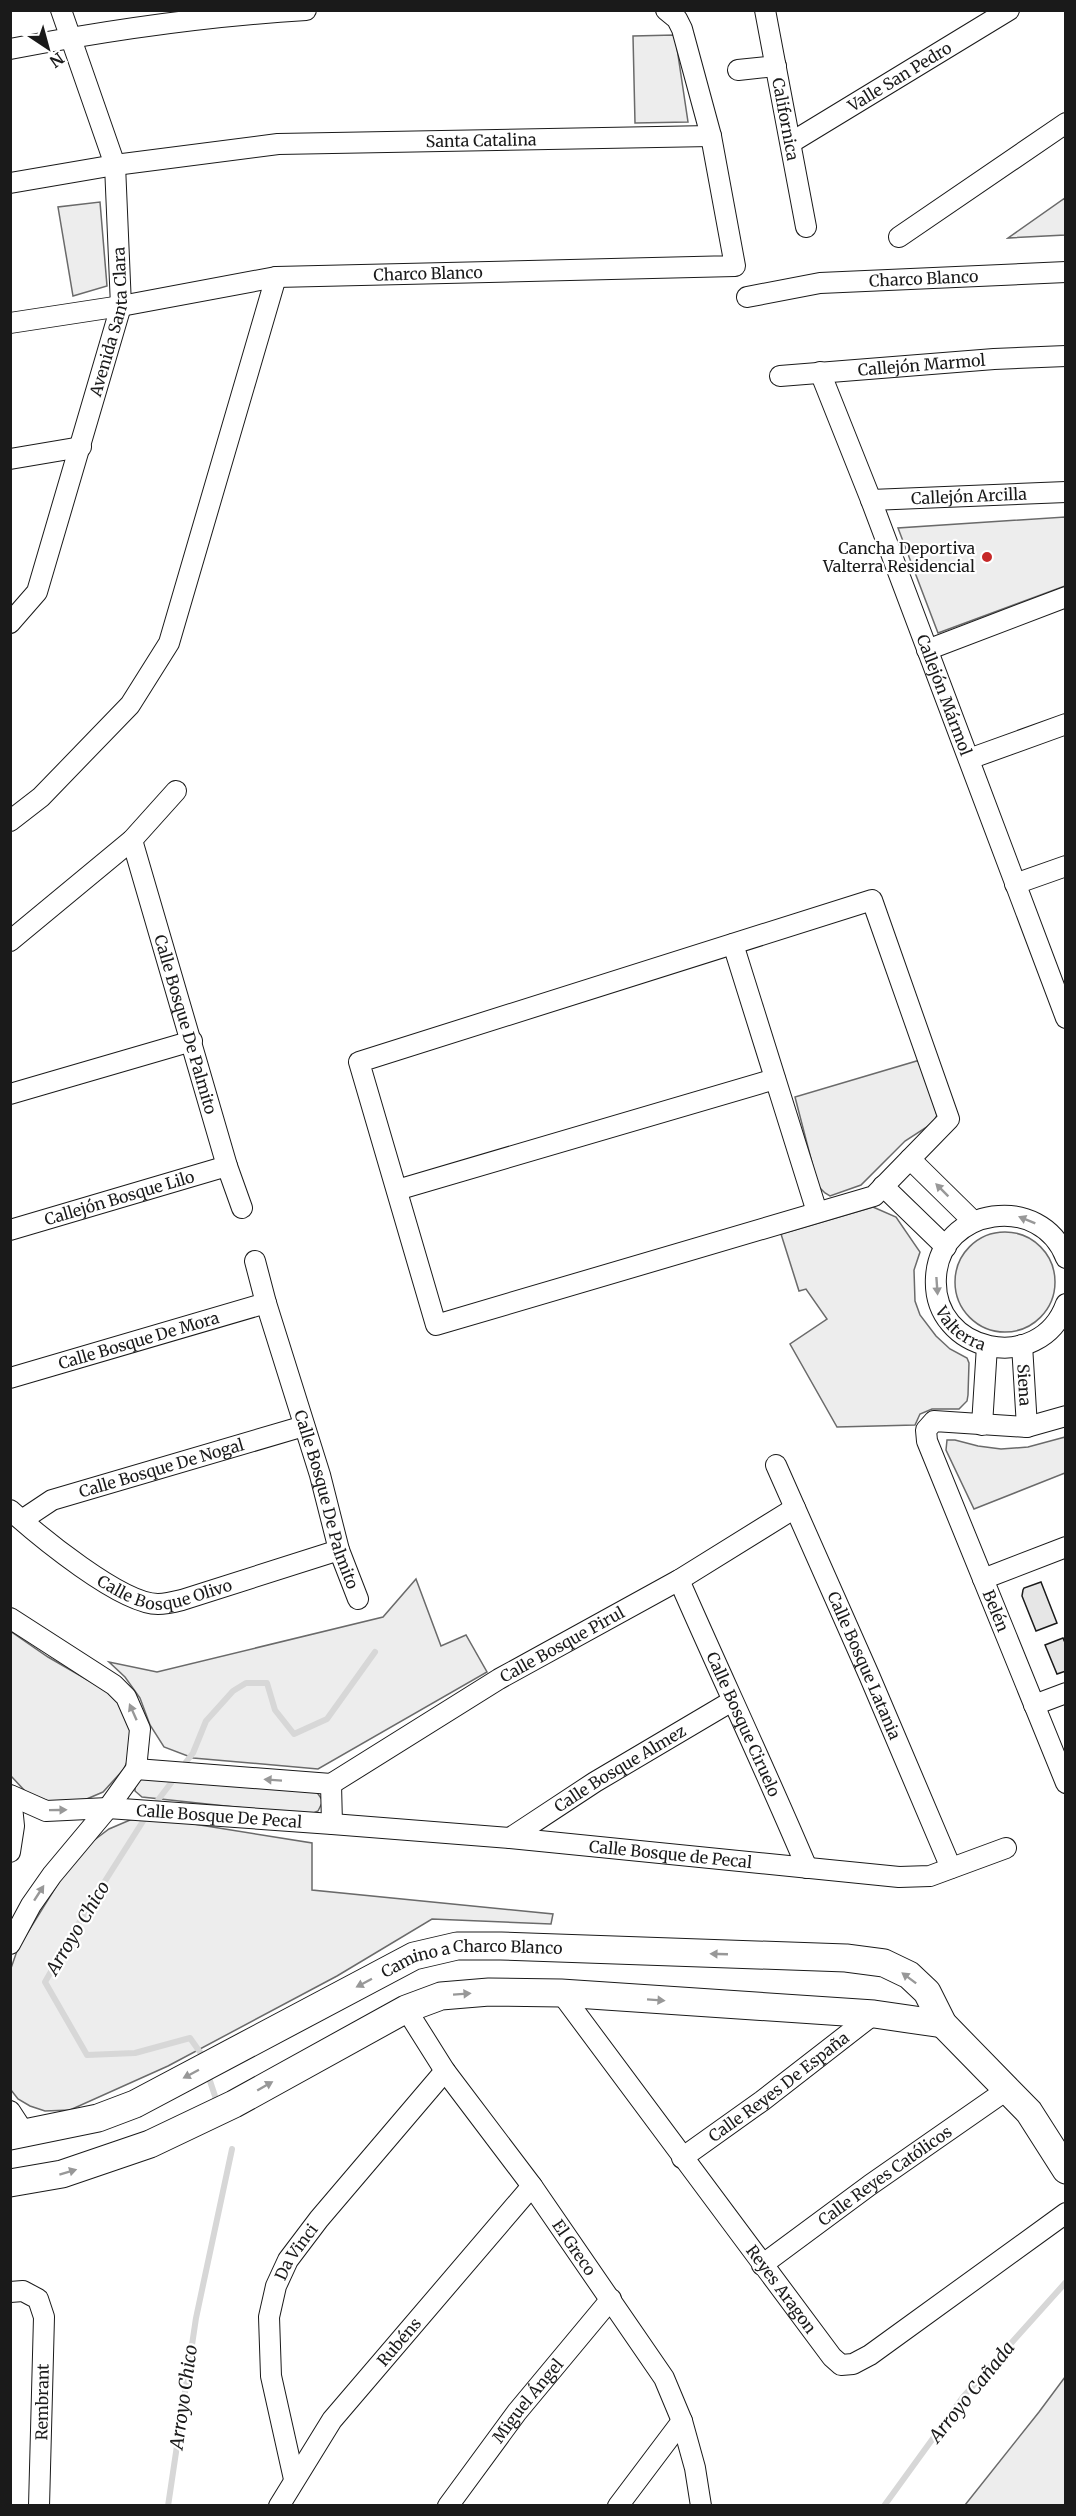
<svg xmlns="http://www.w3.org/2000/svg" width="1076" height="2516" font-family="Merriweather,serif">
  <rect width="100%" height="100%" fill="#fff"/>
  <path fill="#ededed" stroke="#6a6a6a" stroke-width="1.5" d="M675 35 688 122 635 123 633 36Z
    M1065 198V235L1008 238Z
    M100 202 107 286 73 296 58 207Z
    M1065 517V586L938 633 898 528Z
    M920 1060 937 1115 933 1123 905 1141 861 1185 830 1196 825 1193 818 1186 795 1097Z
    M873 1207 896 1217 920 1252 914 1270 915 1301 920 1315 936 1336 950 1349 967 1358 969 1363 968 1395 967 1401 959 1409H932L920 1414 915 1425 837 1427 790 1344 827 1319 806 1289 799 1291 781 1234Z
    M955 1282a50 50 0 1 1 100 0a50 50 0 1 1-100 0Z
    M1065 1437V1473L974 1509 946 1450 947 1440H955L978 1446 1001 1449 1028 1447Z
    M416 1579 441 1646 466 1635 487 1672 318 1769 193 1758 164 1747 150 1725 140 1698 125 1677 109 1662 157 1672 383 1617Z
    M10 1631 48 1657 112 1694 127 1713 133 1734 131 1752 124 1769 103 1792 82 1801 55 1804 26 1792 11 1776Z
    M141 1777 316 1791 323 1801 318 1811 309 1815 142 1797 135 1791V1787Z
    M150 1817 312 1843V1890L553 1914 551 1924 432 1919 337 1976 168 2066 70 2110 45 2111 30 2106 18 2099 11 2090 10 1971 18 1948 67 1869 93 1841 109 1829 130 1820Z
    M1065 2377V2505H965L1039 2412Z"/>
  <g fill="none" stroke-linecap="round" stroke-linejoin="round">
    <path stroke="#d7d7d7" stroke-width="6" d="M186 1762 193 1753 206 1721 233 1691 246 1683H267L275 1710 294 1734 327 1719 375 1652
      M158 1800 171 1783
      M145 1818 86 1911 45 1982 87 2055 135 2053 190 2038 202 2055
      M209 2078 216 2099
      M168 2506 196 2318 232 2149
      M884 2506 963 2397 1066 2282"/>
  </g>
  <path fill="#e6e6e6" stroke="#1a1a1a" stroke-width="1.5" d="M1041 1582 1057 1623 1036 1631 1022 1596 1023 1590 1024 1588Z
    M1063 1638 1066 1645V1671L1057 1674 1045 1645Z"/>
  <g fill="none" stroke-linecap="round" stroke-linejoin="round">
    <defs>
      <g id="street">
        <path id="s1" d="M765 10 806 227"/>
        <path d="M10 49C108 30 207 16 306 10"/>
        <path d="M738 70 776 66"/>
        <path id="s2" d="M792 142 1009 10"/>
        <path id="s3" d="M10 183 115 165 278 144 711 136"/>
        <path d="M899 237 1066 123"/>
        <path id="s4" d="M747 297 820 283 1066 272"/>
        <path id="s5" d="M10 323 121 306 276 277 735 266 711 136 682 29 677 19 666 10"/>
        <path id="s6" d="M820 372 871 500 1066 1018"/>
        <path id="s7" d="M780 376 994 359 1066 356"/>
        <path d="M10 459 81 447"/>
        <path id="s8" d="M871 500 1066 492"/>
        <path id="s9" d="M10 623 37 592 121 306 115 165 61 10"/>
        <path d="M927 650 1066 597"/>
        <path d="M969 759 1066 724"/>
        <path d="M10 821 41 797 130 705 169 643 276 277"/>
        <path id="s10" d="M132 840 227 1166 242 1208"/>
        <path d="M1015 884 1066 866"/>
        <path d="M872 900 949 1119 874 1196 436 1325 359 1062Z"/>
        <path d="M10 941 132 840 176 791"/>
        <path d="M733 944 817 1212"/>
        <path d="M10 1094 192 1041"/>
        <path d="M910 1159 973 1221"/>
        <path d="M883 1186 946 1247"/>
        <path d="M397 1190 775 1079"/>
        <path id="s11" d="M10 1230 227 1166"/>
        <path id="s12" d="M1066 1258C1041 1192 940 1207 936 1277 931 1353 1040 1376 1066 1304"/>
        <path id="s13" d="M255 1261 266 1303 320 1475 339 1550 358 1599"/>
        <path id="s14" d="M1022 1345 1027 1427"/>
        <path id="s15" d="M10 1378 266 1303"/>
        <path id="s16" d="M1066 1416 1027 1427 934 1421 926 1430 927 1441 1066 1783"/>
        <path d="M982 1425 987 1346"/>
        <path id="s17" d="M776 1465 869 1675 951 1868"/>
        <path id="s18" d="M10 1510C39 1536 121 1604 158 1604 166 1604 174 1602 182 1600L339 1550"/>
        <path id="s19" d="M22 1520 52 1500 304 1426"/>
        <path d="M983 1579 1066 1547"/>
        <path id="s20" d="M679 1580C721 1676 766 1771 807 1868"/>
        <path d="M10 1618 114 1685 126 1697 140 1729 136 1769 108 1808 52 1875 31 1905 10 1944"/>
        <path d="M1034 1705 1066 1693"/>
        <path d="M136 1769 331 1784"/>
        <path id="s21" d="M331 1784 499 1679 679 1580 795 1508"/>
        <path d="M331 1784 332 1824"/>
        <path id="s22" d="M10 1795 46 1811 108 1808 332 1824 510 1838 899 1877 930 1876 1006 1848"/>
        <path id="s23" d="M510 1838 595 1782 732 1701"/>
        <path d="M10 1852 14 1826 11 1796"/>
        <path id="s24" d="M561 1993 832 2357 841 2365 853 2364 870 2355 1066 2213"/>
        <path id="s25" d="M406 2009 445 2071 532 2186 664 2378 682 2421 695 2468 701 2506"/>
        <path d="M10 2111 25 2134"/>
        <path id="s26" d="M682 2158 762 2101 874 2014"/>
        <path id="s27" d="M762 2265 870 2185 1008 2089"/>
        <path d="M10 2292 23 2291 38 2299 44 2317 39 2506"/>
        <path id="s28" d="M294 2479 271 2376 269 2317 276 2286 288 2260 319 2219 445 2071"/>
        <path id="s29" d="M279 2506 332 2420 532 2186"/>
        <path id="s30" d="M448 2506 517 2412 611 2299"/>
        <path d="M618 2506 682 2421"/>
      </g>
      <g id="secondary">
        <path id="s31" d="M10 2136 98 2118 135 2104 414 1956 457 1946H501L846 1958 884 1963 909 1975 927 1992 943 2024 1029 2112 1066 2170"/>
        <path d="M10 2183 62 2174 150 2144 234 2104 406 2009 441 1996 489 1992 561 1993 874 2014 943 2024"/>
      </g>
    </defs>
    <use href="#street" stroke="#1a1a1a" stroke-width="22"/>
    <use href="#secondary" stroke="#1a1a1a" stroke-width="29"/>
    <use href="#street" stroke="#fff" stroke-width="20"/>
    <use href="#secondary" stroke="#fff" stroke-width="27"/>
  </g>
  <defs><path id="oneway-solid" d="M-6-.8H1V-3.2L6.5 0L1 3.2V.8H-6Z" transform="scale(1.5)"/></defs>
  <g fill="#989898">
    <use href="#oneway-solid" transform="translate(942 1190) rotate(-135)"/>
    <use href="#oneway-solid" transform="translate(1027 1220) rotate(-158)"/>
    <use href="#oneway-solid" transform="translate(937 1286) rotate(86)"/>
    <use href="#oneway-solid" transform="translate(133 1712) rotate(-114)"/>
    <use href="#oneway-solid" transform="translate(273 1780) rotate(-176)"/>
    <use href="#oneway-solid" transform="translate(58 1810) rotate(-1)"/>
    <use href="#oneway-solid" transform="translate(39 1893) rotate(-57)"/>
    <use href="#oneway-solid" transform="translate(719 1954) rotate(-178)"/>
    <use href="#oneway-solid" transform="translate(909 1978) rotate(-143)"/>
    <use href="#oneway-solid" transform="translate(364 1983) rotate(152)"/>
    <use href="#oneway-solid" transform="translate(462 1994) rotate(-4)"/>
    <use href="#oneway-solid" transform="translate(656 2000) rotate(4)"/>
    <use href="#oneway-solid" transform="translate(191 2074) rotate(152)"/>
    <use href="#oneway-solid" transform="translate(265 2086) rotate(-30)"/>
    <use href="#oneway-solid" transform="translate(68 2172) rotate(-17)"/>
  </g>
  <circle fill="#c62828" stroke="#fff" stroke-width="2" cx="987" cy="557" r="6"/>
  <g text-anchor="middle" stroke-width="4.5" stroke-linejoin="round" paint-order="stroke">
    <g font-size="16" fill="#1a1a1a" stroke="#fff">
      <text dy="6" stroke="none"><textPath href="#s2" startOffset="126">Valle San Pedro</textPath></text>
      <text dy="6" stroke="none"><textPath href="#s1" startOffset="111">Californica</textPath></text>
      <text dy="6" stroke="none"><textPath href="#s3" startOffset="474">Santa Catalina</textPath></text>
      <text dy="6" stroke="none"><textPath href="#s5" startOffset="422">Charco Blanco</textPath></text>
      <text dy="6" stroke="none"><textPath href="#s4" startOffset="178">Charco Blanco</textPath></text>
      <text dy="6" stroke="none"><textPath href="#s9" startOffset="322">Avenida Santa Clara</textPath></text>
      <text dy="6" stroke="none"><textPath href="#s7" startOffset="142">Callejón Marmol</textPath></text>
      <text dy="6" stroke="none"><textPath href="#s8" startOffset="98">Callejón Arcilla</textPath></text>
      <text dy="6" stroke="none"><textPath href="#s6" startOffset="346">Callejón Mármol</textPath></text>
      <text dy="6" stroke="none"><textPath href="#s10" startOffset="192">Calle Bosque De Palmito</textPath></text>
      <text dy="6" stroke="none"><textPath href="#s11" startOffset="114">Callejón Bosque Lilo</textPath></text>
      <text dy="6" stroke="none"><textPath href="#s12" startOffset="242">Valterra</textPath></text>
      <text dy="6" stroke="none"><textPath href="#s15" startOffset="134">Calle Bosque De Mora</textPath></text>
      <text dy="6" stroke="none"><textPath href="#s14" startOffset="40">Siena</textPath></text>
      <text dy="6" stroke="none"><textPath href="#s19" startOffset="150">Calle Bosque De Nogal</textPath></text>
      <text dy="6" stroke="none"><textPath href="#s13" startOffset="249">Calle Bosque De Palmito</textPath></text>
      <text dy="6" stroke="none"><textPath href="#s18" startOffset="183">Calle Bosque Olivo</textPath></text>
      <text dy="6" stroke="none"><textPath href="#s16" startOffset="340">Belén</textPath></text>
      <text dy="6" stroke="none"><textPath href="#s21" startOffset="270">Calle Bosque Pirul</textPath></text>
      <text dy="6" stroke="none"><textPath href="#s17" startOffset="219">Calle Bosque Latania</textPath></text>
      <text dy="6" stroke="none"><textPath href="#s20" startOffset="158">Calle Bosque Ciruelo</textPath></text>
      <text dy="6" stroke="none"><textPath href="#s23" startOffset="130">Calle Bosque Almez</textPath></text>
      <text dy="6" stroke="none"><textPath href="#s22" startOffset="213">Calle Bosque De Pecal</textPath></text>
      <text dy="6" stroke="none"><textPath href="#s22" startOffset="666">Calle Bosque de Pecal</textPath></text>
      <text dy="6" stroke="none"><textPath href="#s31" startOffset="502">Camino a Charco Blanco</textPath></text>
      <text dy="6" stroke="none"><textPath href="#s26" startOffset="120">Calle Reyes De España</textPath></text>
      <text dy="6" stroke="none"><textPath href="#s27" startOffset="152">Calle Reyes Católicos</textPath></text>
      <text dy="6" stroke="none"><textPath href="#s25" startOffset="292">El Greco</textPath></text>
      <text dy="6" stroke="none"><textPath href="#s28" startOffset="236">Da Vinci</textPath></text>
      <text dy="6" stroke="none"><textPath href="#s24" startOffset="369">Reyes Aragon</textPath></text>
      <text dy="6" stroke="none"><textPath href="#s29" startOffset="204">Rubéns</textPath></text>
      <text dy="6" stroke="none"><textPath href="#s30" startOffset="132">Miguel Ángel</textPath></text>
      <text transform="translate(42 2402) rotate(-89)" y="6">Rembrant</text>
    </g>
    <g font-size="16" fill="#1a1a1a" stroke="#fff" text-anchor="end">
      <text x="975" y="554">Cancha Deportiva<tspan x="975" dy="18">Valterra Residencial</tspan></text>
    </g>
    <g font-size="18" font-style="italic" fill="#1a1a1a" stroke="#fff">
      <text transform="translate(78 1928) rotate(-59)" y="6">Arroyo Chico</text>
      <text transform="translate(972 2392) rotate(-51)" y="6">Arroyo Cañada</text>
      <text transform="translate(184 2397) rotate(-82)" y="6">Arroyo Chico</text>
    </g>
  </g>
  <rect width="1076" height="2516" fill="none" stroke="#1a1a1a" stroke-width="24"/>
  <g transform="translate(48 48) rotate(144)" stroke="#ffffff" stroke-width="4.5" paint-order="stroke">
  <path d="M0-4.5L10 22L0 15L-10 22Z" fill="#1a1a1a"/>
  <text y="-9" font-size="16" font-weight="bold" text-anchor="middle" fill="#1a1a1a">N</text>
  </g>
</svg>
